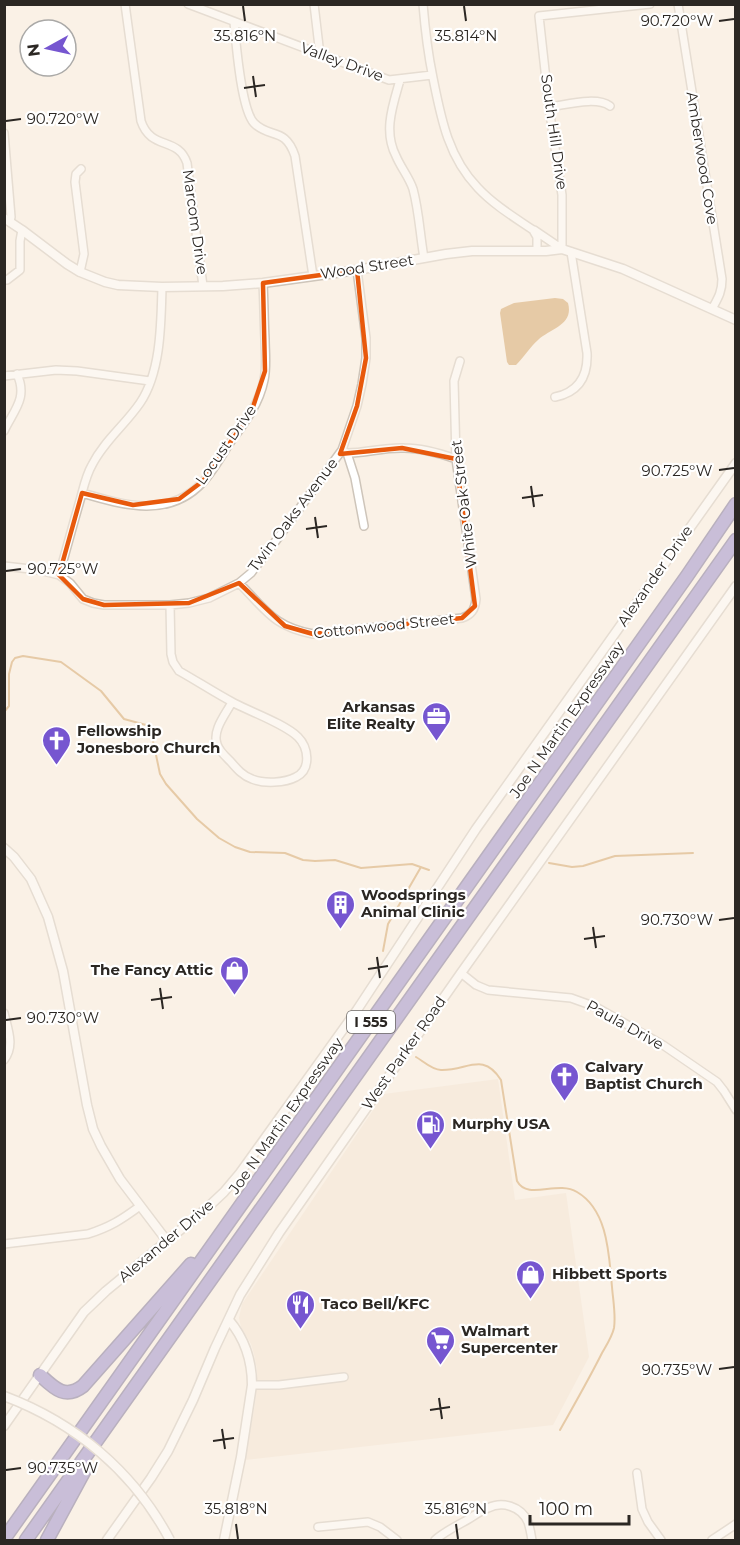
<svg xmlns="http://www.w3.org/2000/svg" width="740" height="1545" font-family="Montserrat,sans-serif">
  <rect width="100%" height="100%" fill="#faf1e6"/>
  <path fill="#f3e4d3" d="M498 1079 515 1200 566 1193 589 1357 553 1425 245 1460 255 1404 257 1370 254 1354 251 1344 241 1327 239 1318 242 1304 384 1094Z"/>
  <path fill="#cf9c5a" d="M555 298 563 299 568 303C574 325 551 328 538 340 530 347 524 357 516 365H509L507 362 500 313 501 309 514 303Z"/>
  <g fill="none" stroke-linecap="round" stroke-linejoin="round">
    <path stroke="#cf9c5a" stroke-width="2" d="M4 712 9 706V674L12 662 15 658 23 656 61 662 101 691 124 719 146 725 151 731 160 774 166 784 197 819 219 838 235 847 250 852 285 853 303 860 315 861 335 860 361 868 412 864 429 870
      M549 863 572 867 583 866 615 856 693 853
      M383 951 388 924 421 867
      M416 1057C423 1061 432 1070 441 1070 467 1071 483 1051 501 1080L517 1181C528 1201 557 1180 577 1192 608 1210 609 1255 612 1287 613 1300 616 1315 614 1328 612 1337 606 1346 602 1353 589 1379 574 1405 560 1430"/>
    <defs>
      <path id="minor" d="M125 4 141 121C151 151 178 136 187 163L203 286
        M188 4 389 80 432 75
        M314 4 320 55
        M423 4C425 29 428 54 433 78 441 118 448 157 478 188 494 205 514 217 533 230L537 237V250
        M678 4 722 279C722 292 718 298 712 309
        M234 22C236 43 241 109 254 123 269 139 285 126 295 156L313 276
        M400 80C393 105 383 131 396 156 401 168 409 177 413 189 419 211 420 235 424 258
        M549 107C566 105 596 96 610 106
        M4 133 11 217 10 221
        M534 230 562 249
        M562 249V195L549 107 539 16 650 4
        M80 272 84 254 75 182 76 174 81 169
        M4 280H7L20 270V241L22 230
        M4 376 56 370 77 371 150 381
        M555 397C579 392 588 376 587 353L571 252
        M4 431C14 410 28 398 17 374
        M342 450 347 453C366 453 385 447 404 448 422 448 439 453 456 459
        M347 453 355 478 364 526
        M82 493C123 505 169 519 203 482 213 471 221 457 229 444 244 424 259 405 264 380 267 366 265 352 265 339 264 320 264 302 263 283
        M4 566 39 570 59 575 70 583 83 599 93 603 104 605H170L189 603 209 598 239 583 251 573 275 542 342 450 357 406 362 384 366 358V338L357 270
        M59 575C66 551 72 528 79 504 83 491 85 477 92 465 104 441 125 425 140 403 161 372 161 324 162 287
        M239 583C266 610 274 627 313 634L462 618C471 615 475 610 476 599L456 459 454 381 460 361
        M170 605 171 654 173 662 179 671C197 681 215 693 234 703 251 712 285 724 298 737 308 747 312 769 296 777 285 783 264 784 252 779 243 776 237 769 231 762 226 757 219 751 217 744 212 730 226 714 232 702
        M461 973 476 985 488 990 571 998 596 1007 663 1045 717 1082 724 1091 736 1110
        M4 1013C8 1030 15 1046 4 1060
        M4 1244 88 1234C110 1227 121 1220 140 1206
        M252 1385H279L344 1377
        M637 1473 642 1509 648 1522 661 1540
        M318 1527 368 1522 380 1527 397 1540
        M435 1540C444 1532 456 1526 467 1520 474 1516 480 1511 488 1508 502 1501 521 1506 528 1522 530 1528 531 1534 532 1540
        M712 1540 736 1524"/>
      <path id="tertiary" d="M4 218 22 230 67 264 80 272 105 282 118 285 162 287 223 286 263 283 357 270 446 254 472 251H546L562 249 623 269 736 320
        M4 848 14 857 31 879 48 917 63 971 87 1105 93 1129 101 1146 120 1179 167 1241
        M4 1426 84 1312 106 1291 207 1208 224 1192 240 1173 357 1010 476 829 736 463
        M107 1540 151 1478 168 1451 193 1400 215 1348 240 1295 279 1233 461 973 736 586
        M224 1540 241 1457 252 1385C252 1361 245 1339 229 1320"/>
      <path id="motorway" d="M40 1375C54 1388 65 1400 83 1386L191 1264
        M4 1539 687 576 736 504
        M26 1540 736 540
        M47 1540 86 1468"/>
    </defs>
    <use href="#minor" stroke="#cec5ba" stroke-width="10"/>
    <use href="#tertiary" stroke="#cec5ba" stroke-width="11"/>
    <use href="#motorway" stroke="#6b628e" stroke-width="15"/>
    <use href="#minor" stroke="#fff" stroke-width="7"/>
    <use href="#tertiary" stroke="#fff" stroke-width="8"/>
    <use href="#motorway" stroke="#8e82c8" stroke-width="12"/>
    <defs>
      <path id="tertiary-bridge" d="M4 1396C76 1423 134 1472 170 1540"/>
    </defs>
    <use href="#tertiary-bridge" stroke="#cec5ba" stroke-width="11" stroke-linecap="butt"/>
    <use href="#tertiary-bridge" stroke="#fff" stroke-width="8"/>
  </g>
  <path d="M0 0H740V1545H0ZM357 270 366 358 357 406 340 454 402 448 456 459 475 606 462 618 313 634 285 626 239 583 189 603 104 605 83 599 59 575 82 493 133 505 179 499 203 481 251 413 265 371 263 283Z" fill="#faf1e6" fill-opacity=".55" fill-rule="evenodd"/>
  <path fill="none" stroke="#e8590c" stroke-width="4.5" stroke-linejoin="round" d="M357 270 366 358 357 406 340 454 402 448 456 459 475 606 462 618 313 634 285 626 239 583 189 603 104 605 83 599 59 575 82 493 133 505 179 499 203 481 251 413 265 371 263 283Z"/>
  <path fill="none" stroke="#2b2723" stroke-width="2" d="M243 6 245 21M464 6 466 21M719 21 734 19M253 76 256 97M244 88 265 85M6 121 21 119M719 470 734 468M531 486 534 507M522 498 543 495M315 517 318 538M306 529 327 526M6 571 21 569M719 920 734 918M593 927 596 948M584 939 605 936M377 957 380 978M368 969 388 966M160 988 163 1009M151 1000 172 997M6 1020 21 1018M719 1369 734 1367M439 1398 442 1419M430 1410 450 1407M222 1429 225 1449M213 1441 234 1438M6 1470 21 1468M236 1524 238 1539M456 1524 458 1539"/>
  <defs>
    <symbol id="office-pin" viewBox="-11 -11 22 30"><path d="M0 17L-7.5 6A9.5 9.5 0 1 1 7.5 6Z" fill="#7656d0" stroke="#fff"/><path d="M-6-3h4V-5.5h4V-3h4V5H-6ZM-1-4.5V-3h2v-1.5ZM-6 0V1H6V0Z" fill="#fff"/></symbol>
    <symbol id="church-pin" viewBox="-11 -11 22 30"><path d="M0 17L-7.5 6A9.5 9.5 0 1 1 7.5 6Z" fill="#7656d0" stroke="#fff"/><path d="M-1.2-6h2.4v3.5h3.3v2.4h-3.3V6h-2.4V-.1h-3.3v-2.4h3.3Z" fill="#fff"/></symbol>
    <symbol id="building-pin" viewBox="-11 -11 22 30"><path d="M0 17L-7.5 6A9.5 9.5 0 1 1 7.5 6Z" fill="#7656d0" stroke="#fff"/><path d="M-4-6H4V6H1V3H-1V6H-4ZM-2.5-4.3h1.7v1.8h-1.7ZM.8-4.3h1.7v1.8H.8ZM-2.5-1h1.7V.8h-1.7ZM.8-1h1.7V.8H.8Z" fill="#fff"/></symbol>
    <symbol id="shop-pin" viewBox="-11 -11 22 30"><path d="M0 17L-7.5 6A9.5 9.5 0 1 1 7.5 6Z" fill="#7656d0" stroke="#fff"/><path d="M-5-2.5h2.3a2.7 3.5 0 0 1 5.4 0H5L5.5 6h-11ZM-1.5-2.5h3a1.5 2.3 0 0 0-3 0Z" fill="#fff"/></symbol>
    <symbol id="fuel-pin" viewBox="-11 -11 22 30"><path d="M0 17L-7.5 6A9.5 9.5 0 1 1 7.5 6Z" fill="#7656d0" stroke="#fff"/><path d="M-5.5-6h7V0h2V4h1.3V-2.5L3-4.5l.8-.8L6-3V5H2.5V1h-1V6h-7ZM-4.2-4.7v3.2H.2V-4.7Z" fill="#fff"/></symbol>
    <symbol id="restaurant-pin" viewBox="-11 -11 22 30"><path d="M0 17L-7.5 6A9.5 9.5 0 1 1 7.5 6Z" fill="#7656d0" stroke="#fff"/><path d="M-5-6h1v4h1v-4h1v4h1v-4h1v5L-1.5 .5V6h-2V.5L-5-1ZM5-6V6H3V1.5H1.5Q1.5-4 5-6Z" fill="#fff"/></symbol>
    <symbol id="supermarket-pin" viewBox="-11 -11 22 30"><path d="M0 17L-7.5 6A9.5 9.5 0 1 1 7.5 6Z" fill="#7656d0" stroke="#fff"/><path d="M-6-5.5h2.5l.6 2H6L4.5 2H-2.5L-4.4-4H-6ZM-1.5 3.2a1.3 1.3 0 1 0 .1 0ZM3 3.2a1.3 1.3 0 1 0 .1 0Z" fill="#fff"/></symbol>
  </defs>
  <g fill-rule="evenodd">
    <use href="#office-pin" x="420" y="700" width="33" height="45"/>
    <use href="#church-pin" x="40" y="724" width="33" height="45"/>
    <use href="#building-pin" x="324" y="888" width="33" height="45"/>
    <use href="#shop-pin" x="218" y="954" width="33" height="45"/>
    <use href="#church-pin" x="548" y="1060" width="33" height="45"/>
    <use href="#fuel-pin" x="414" y="1108" width="33" height="45"/>
    <use href="#shop-pin" x="514" y="1258" width="33" height="45"/>
    <use href="#restaurant-pin" x="284" y="1288" width="33" height="45"/>
    <use href="#supermarket-pin" x="424" y="1324" width="33" height="45"/>
  </g>
  <g text-anchor="middle" stroke-width="4.5" stroke-linejoin="round" paint-order="stroke">
    <rect fill="#fff" stroke="#6b6865" stroke-width="1.5" x="347" y="1011" width="48" height="22" rx="4.5"/>
    <g font-size="14" font-weight="bold" fill="#2b2723">
      <text x="371" y="1027">I 555</text>
    </g>
    <g font-size="15" fill="#2b2723" stroke="#fff">
      <text transform="translate(342 62) rotate(20)" y="5">Valley Drive</text>
      <text transform="translate(554 132) rotate(82)" y="5">South Hill Drive</text>
      <text transform="translate(702 158) rotate(81)" y="5">Amberwood Cove</text>
      <text transform="translate(195 222) rotate(82)" y="5">Marcom Drive</text>
      <text transform="translate(367 267) rotate(-9)" y="5">Wood Street</text>
      <text transform="translate(226 445) rotate(-55)" y="5">Locust Drive</text>
      <text transform="translate(464 504) rotate(-97)" y="5">White Oak Street</text>
      <text transform="translate(293 515) rotate(-53)" y="5">Twin Oaks Avenue</text>
      <text transform="translate(655 576) rotate(-55)" y="5">Alexander Drive</text>
      <text transform="translate(384 626) rotate(-6)" y="5">Cottonwood Street</text>
      <text transform="translate(567 720) rotate(-55)" y="5">Joe N Martin Expressway</text>
      <text transform="translate(625 1025) rotate(29)" y="5">Paula Drive</text>
      <text transform="translate(404 1053) rotate(-55)" y="5">West Parker Road</text>
      <text transform="translate(286 1116) rotate(-55)" y="5">Joe N Martin Expressway</text>
      <text transform="translate(166 1241) rotate(-40)" y="5">Alexander Drive</text>
    </g>
    <g font-size="15" font-weight="bold" fill="#2b2723" stroke="#fff" text-anchor="start">
      <text x="415" y="712" text-anchor="end">Arkansas<tspan x="415" dy="17">Elite Realty</tspan></text>
      <text x="77" y="736">Fellowship<tspan x="77" dy="17">Jonesboro Church</tspan></text>
      <text x="361" y="900">Woodsprings<tspan x="361" dy="17">Animal Clinic</tspan></text>
      <text x="213" y="975" text-anchor="end">The Fancy Attic</text>
      <text x="585" y="1072">Calvary<tspan x="585" dy="17">Baptist Church</tspan></text>
      <text x="452" y="1129">Murphy USA</text>
      <text x="552" y="1279">Hibbett Sports</text>
      <text x="321" y="1309">Taco Bell/KFC</text>
      <text x="461" y="1336">Walmart<tspan x="461" dy="17">Supercenter</tspan></text>
    </g>
  </g>
  <g font-size="15" text-anchor="middle" fill="#2b2723" stroke="#fff" stroke-width="4.5" stroke-linejoin="round" paint-order="stroke">
    <text x="677" y="26">90.720°W</text>
    <text x="245" y="41">35.816°N</text>
    <text x="466" y="41">35.814°N</text>
    <text x="63" y="124">90.720°W</text>
    <text x="677" y="476">90.725°W</text>
    <text x="63" y="574">90.725°W</text>
    <text x="677" y="925">90.730°W</text>
    <text x="63" y="1023">90.730°W</text>
    <text x="677" y="1375">90.735°W</text>
    <text x="63" y="1473">90.735°W</text>
    <text x="236" y="1514">35.818°N</text>
    <text x="456" y="1514">35.816°N</text>
  </g>
  <rect width="740" height="1545" fill="none" stroke="#2b2723" stroke-width="12"/>
  <g transform="translate(48 48) rotate(262)"><circle r="28" fill="#ffffff" stroke="#aaa9a7" stroke-width="1.5"/>
  <path d="M0-4.5L10 22L0 15L-10 22Z" fill="#7656d0"/>
  <text y="-9" font-size="16" font-weight="bold" text-anchor="middle" fill="#2b2723">N</text>
  </g>
  <path d="M530 1515v9h99v-9" fill="none" stroke="#2b2723" stroke-width="3"/>
  <text x="539" y="1515" font-size="18" fill="#2b2723" stroke="#ffffff" stroke-width="4.5" paint-order="stroke">100 m</text>
</svg>
